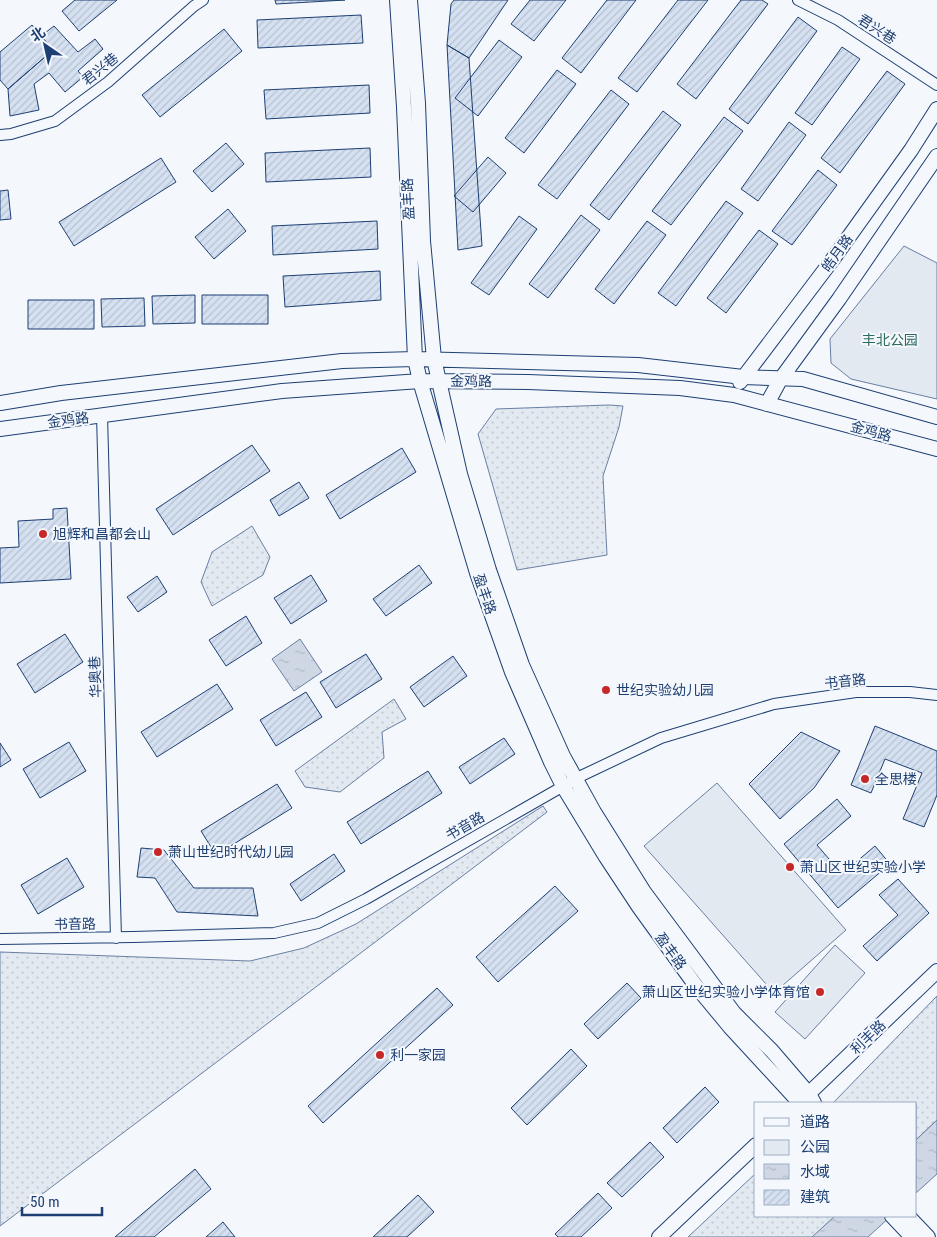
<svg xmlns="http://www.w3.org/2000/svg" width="937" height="1237" font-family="'Roboto Condensed','Noto Sans SC',sans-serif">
  <defs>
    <pattern id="grass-dots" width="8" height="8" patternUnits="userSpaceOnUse" patternTransform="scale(1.25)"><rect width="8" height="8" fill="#e3e9f0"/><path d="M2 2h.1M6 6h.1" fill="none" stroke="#c2c9d1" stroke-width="1.8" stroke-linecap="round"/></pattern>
    <pattern id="water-ripples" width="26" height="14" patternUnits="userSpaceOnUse" patternTransform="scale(1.25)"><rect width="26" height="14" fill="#cfd7e4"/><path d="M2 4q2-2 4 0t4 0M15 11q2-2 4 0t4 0" fill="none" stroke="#b1bac7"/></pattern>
    <pattern id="building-hatch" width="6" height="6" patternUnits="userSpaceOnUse" patternTransform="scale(1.25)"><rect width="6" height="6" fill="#d5e0f0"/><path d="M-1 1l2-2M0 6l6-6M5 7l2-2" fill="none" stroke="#b6c1d1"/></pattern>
  </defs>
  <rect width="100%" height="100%" fill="#f4f7fb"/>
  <path fill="url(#grass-dots)" stroke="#687fa3" d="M609 405 623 406 619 427 603 476 607 555 517 570 478 434 496 409Z
    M252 526 270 557 263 575 212 606 201 582 212 552Z
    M394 699 406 719 382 732 384 758 340 792 305 787 295 771Z
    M543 806 547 812 0 1226V952L250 961 304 948 356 924Z
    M937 996V1120L916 1140V1103H833Z
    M756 1173V1216H835L813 1237H688Z"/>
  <path fill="#e3e9f0" stroke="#687fa3" d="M904 246 937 263V399L851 379 831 363 830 339Z
    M717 783 846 930 774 993 644 846Z
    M835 945 865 973 805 1039 775 1012Z"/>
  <path fill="url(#water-ripples)" stroke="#687fa3" d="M300 639 322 672 294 691 272 659Z
    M937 1120V1174L916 1193V1140Z
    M835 1216H891L868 1237H812Z"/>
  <path fill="url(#building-hatch)" stroke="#1d3f73" d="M75 0H117L79 31 62 11Z
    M275 0H345L276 4Z
    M454 0H508L469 58 447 45 451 4Z
    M530 0H566L534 41 511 24Z
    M607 0H636L581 73 562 58Z
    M678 0H708L637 92 618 78Z
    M741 0H762L768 4 696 99 677 84Z
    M361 15 363 43 258 48 257 20Z
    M798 17 817 31 748 124 729 109Z
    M32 25 53 50 8 89 0 80V52Z
    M54 26 78 52 95 39 103 49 78 71 83 77 65 92 49 73 34 84 39 110 10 116 8 89 53 50 41 36Z
    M224 29 242 51 160 117 142 95Z
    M499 40 522 57 478 116 455 98Z
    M447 45 469 58 482 246 458 250Z
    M842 47 860 59 812 125 795 113Z
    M557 70 576 84 524 153 505 138Z
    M887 71 905 84 840 173 821 158Z
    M369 85 370 113 266 119 264 90Z
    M611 90 629 104 557 199 538 185Z
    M663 111 681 125 609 220 590 205Z
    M724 117 743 131 671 225 652 211Z
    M789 122 806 135 758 201 741 189Z
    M226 143 244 164 212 192 193 171Z
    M370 148 371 177 266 182 265 153Z
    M488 157 506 173 473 212 454 196Z
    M161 158 176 182 74 246 59 222Z
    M818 170 837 185 792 245 772 231Z
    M8 190 11 219 0 220V191Z
    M726 201 743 213 676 306 658 293Z
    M228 209 246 231 214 259 195 237Z
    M581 215 600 230 548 298 529 284Z
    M519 216 537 229 489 295 471 283Z
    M377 221 378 249 273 255 272 226Z
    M647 221 666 235 614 304 595 289Z
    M759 230 778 244 726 313 707 298Z
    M380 271 381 300 285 307 283 276Z
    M195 295V323L153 324 152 296Z
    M202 295H268V324H202Z
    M144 298 145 326 102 327 101 299Z
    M28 300H94V329H28Z
    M252 445 270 471 173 535 156 509Z
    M402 448 416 472 340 519 326 495Z
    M299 482 309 498 279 516 270 500Z
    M67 508 71 579 0 583V548L19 547 18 521 53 519V509Z
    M419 565 432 583 386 616 373 599Z
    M311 575 327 601 291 624 274 598Z
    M157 576 167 592 138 612 127 597Z
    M246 616 262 643 226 666 209 640Z
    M65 634 83 662 35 693 17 664Z
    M366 654 382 679 336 708 320 682Z
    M453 656 467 676 424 707 410 687Z
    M217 684 233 709 157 757 141 732Z
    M306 692 322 717 276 746 260 720Z
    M875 726 937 751V795L924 827 903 819 922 773 885 759 871 793 851 785Z
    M801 732 840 751 814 788 780 819 749 784Z
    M504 738 515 754 470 784 459 767Z
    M69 742 86 771 40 798 23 769Z
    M0 743 11 760 0 767Z
    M428 771 442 793 361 844 347 822Z
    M277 784 292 808 216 855 201 831Z
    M837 799 851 816 817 845 842 874 875 846 890 864 838 908 784 844Z
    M141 848 164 850 194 888H253L258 916 177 912 155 878 137 877Z
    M334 854 345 871 301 901 290 884Z
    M67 858 84 887 38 914 21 885Z
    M898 879 929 913 877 961 863 946 898 915 879 895Z
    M555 886 578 911 498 982 476 957Z
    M627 983 641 998 598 1039 584 1024Z
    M437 988 453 1005 323 1123 308 1106Z
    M571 1049 587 1066 527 1125 511 1108Z
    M705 1087 719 1102 677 1143 663 1128Z
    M650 1142 664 1157 622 1197 607 1183Z
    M195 1169 211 1189 154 1237H115Z
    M598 1193 612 1208 581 1237H558L555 1234Z
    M418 1195 434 1212 407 1237H373Z
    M223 1222 235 1237H206Z"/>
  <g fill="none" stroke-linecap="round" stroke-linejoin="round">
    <defs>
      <path id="street" d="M798 0 838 20 937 85
        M0 135 11 134 55 121 108 82 194 6 203 0
        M102 415 116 938
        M0 939 133 937 274 933 318 923 366 899 581 776 661 738 774 704 856 692H910L937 695"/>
      <path id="secondary" d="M397 0 404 107 415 359 420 381 477 573 512 672 551 762 563 786 606 857 639 907 696 986 730 1027 800 1103
        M410 0 418 103 423 241 434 359 460 474 489 570 522 665 563 756 594 812 644 892 734 1013 772 1051 809 1094 814 1103
        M740 382 833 259 911 150 937 109
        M0 403 61 393 342 361 415 359 638 365 743 377 803 379 937 417
        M767 404 780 380 839 299 937 156
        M0 429 282 391 420 381 528 382 680 388 734 395 937 449
        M802 1100 937 971
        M892 1216 912 1237
        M908 1216 928 1237
        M659 1237 756 1145"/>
    </defs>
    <use href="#street" stroke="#1d3f73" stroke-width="12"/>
    <use href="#secondary" stroke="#1d3f73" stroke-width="16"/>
    <use href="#street" stroke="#f4f7fb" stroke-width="10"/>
    <use href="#secondary" stroke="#f4f7fb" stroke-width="14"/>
  </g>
  <g fill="#c62828" stroke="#f4f7fb" stroke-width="2">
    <circle cx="43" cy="534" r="5"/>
    <circle cx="606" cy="690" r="5"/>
    <circle cx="865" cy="779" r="5"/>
    <circle cx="158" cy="852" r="5"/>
    <circle cx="790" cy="867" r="5"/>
    <circle cx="820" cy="992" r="5"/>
    <circle cx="380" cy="1055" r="5"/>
  </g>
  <g text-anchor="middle" stroke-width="4" stroke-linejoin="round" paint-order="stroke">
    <g font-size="14" fill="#1d3f73" stroke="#f4f7fb">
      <text transform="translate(877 29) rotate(33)" y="5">君兴巷</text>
      <text transform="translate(100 69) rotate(-39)" y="5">君兴巷</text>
      <text transform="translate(408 199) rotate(-93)" y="5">盈丰路</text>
      <text transform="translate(837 253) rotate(-54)" y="5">皓月路</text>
      <text transform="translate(471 381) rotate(1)" y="5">金鸡路</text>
      <text transform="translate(68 420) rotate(-8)" y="5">金鸡路</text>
      <text transform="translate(871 431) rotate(15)" y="5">金鸡路</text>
      <text transform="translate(485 594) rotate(71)" y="5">盈丰路</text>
      <text transform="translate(95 677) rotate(-92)" y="5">华奥巷</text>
      <text transform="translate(845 681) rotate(-6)" y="5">书音路</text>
      <text transform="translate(465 826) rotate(-30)" y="5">书音路</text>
      <text transform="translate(75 924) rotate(-1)" y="5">书音路</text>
      <text transform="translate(671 951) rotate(54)" y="5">盈丰路</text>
      <text transform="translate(868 1037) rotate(-44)" y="5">利丰路</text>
    </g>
    <g font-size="14" fill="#2c6c60" stroke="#f4f7fb">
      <text x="890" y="345">丰北公园</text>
    </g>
    <g font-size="14" fill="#1d3f73" stroke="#f4f7fb" text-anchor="start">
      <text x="53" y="539">旭辉和昌都会山</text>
      <text x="616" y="695">世纪实验幼儿园</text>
      <text x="875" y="784">全思楼</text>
      <text x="168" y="857">萧山世纪时代幼儿园</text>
      <text x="800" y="872">萧山区世纪实验小学</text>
      <text x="810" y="997" text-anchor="end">萧山区世纪实验小学体育馆</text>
      <text x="390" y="1060">利一家园</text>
    </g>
  </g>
  <rect x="754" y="1102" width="162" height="115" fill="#f4f7fb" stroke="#9eadc5"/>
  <rect x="764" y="1118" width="25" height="8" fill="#f4f7fb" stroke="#9eadc5"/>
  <text x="800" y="1127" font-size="15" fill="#1d3f73">道路</text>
  <rect x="764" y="1140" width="25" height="15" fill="#e3e9f0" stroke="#9eadc5"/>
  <text x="800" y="1152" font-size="15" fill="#1d3f73">公园</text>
  <rect x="764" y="1164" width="25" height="15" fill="url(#water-ripples)" stroke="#9eadc5"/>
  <text x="800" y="1177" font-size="15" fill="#1d3f73">水域</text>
  <rect x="764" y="1190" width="25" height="15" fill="url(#building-hatch)" stroke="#9eadc5"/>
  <text x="800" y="1202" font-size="15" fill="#1d3f73">建筑</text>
  <g transform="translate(45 45) rotate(326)" stroke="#f4f7fb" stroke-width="4" paint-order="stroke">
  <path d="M0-4L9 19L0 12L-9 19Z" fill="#1d3f73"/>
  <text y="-8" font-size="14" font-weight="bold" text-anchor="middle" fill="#1d3f73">北</text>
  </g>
  <path d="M22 1207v8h80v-8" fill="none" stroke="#1d3f73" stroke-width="2.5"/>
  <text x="30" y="1207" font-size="15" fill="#1d3f73" stroke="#f4f7fb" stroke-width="4" paint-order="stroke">50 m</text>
</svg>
